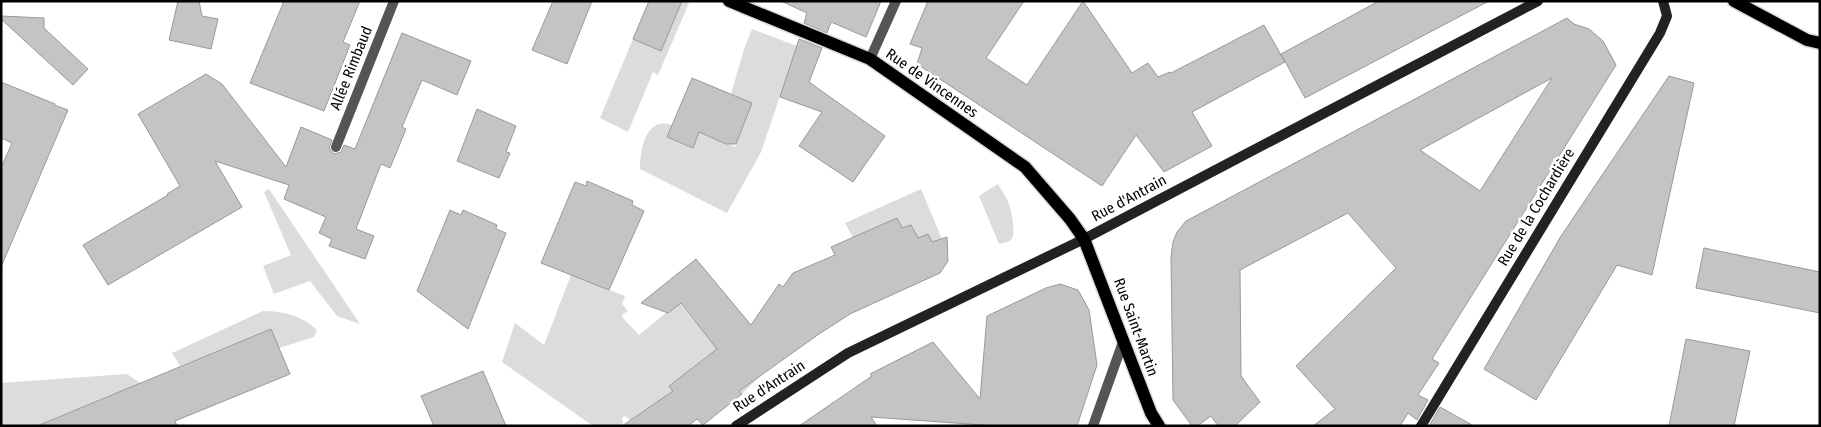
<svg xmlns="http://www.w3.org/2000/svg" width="1821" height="427" font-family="'Fira Sans Condensed',sans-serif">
  <rect width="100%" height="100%" fill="#fff"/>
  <path fill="#dcdcdc" d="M682 1 689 3 658 75 653 72 628 132 600 118 633 39 661 50Z
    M752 29 797 46 761 152 727 213 640 169C640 149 646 116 672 125L667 137 692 148 699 132 735 147 752 103 731 94 744 49Z
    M998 184C1001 190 1006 196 1008 202 1011 209 1017 234 1011 240 1008 242 1003 243 999 244L979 196Z
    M269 189 360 324 337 316 310 281 274 294 263 266 291 255 264 192Z
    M921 189 942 239 932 242 928 234 918 238 911 225 902 228 897 218 853 238 845 223Z
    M571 275 625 296 622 304 628 311 623 314 622 317 639 335 679 302 695 322 708 313 760 376 742 394 707 356 670 386 680 400 655 417 649 407 630 420 625 416 622 418 623 424 621 426H593L502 362 515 323 544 345Z
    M263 311C283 311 303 316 317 330L314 337 279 348 271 329 180 366 172 353Z
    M127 374 140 383 36 426H1V383Z"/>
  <path fill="#c4c4c4" stroke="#999" fill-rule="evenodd" d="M178 1H199L202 16 218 19 211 49 169 40Z
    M284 1H360L343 42 350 45 324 111 250 83Z
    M553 1H592L567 64 532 50Z
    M649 1H682L661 51 633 39Z
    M781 1H881L866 37 831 22 827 33 804 23 807 13Z
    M928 1H1024L986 58 1027 85 1083 1 1132 73 1148 63 1158 77 1170 72 1171 73 1264 25 1285 62 1192 112 1212 146 1164 172 1136 135 1102 186 917 64 922 48 910 44Z
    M1379 1H1489L1305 98 1281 54Z
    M1 16 44 18V28L88 69 73 85 1 19Z
    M1567 18 1574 24 1589 29 1603 41 1616 65 1432 359 1439 363 1418 395 1428 400 1417 420 1408 413 1400 426H1313L1335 409 1296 366 1396 268 1348 213 1240 270 1241 376 1260 402 1235 426H1218L1211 416 1197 426H1192L1173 400 1171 257 1173 242 1177 232 1186 221ZM1552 78 1480 191 1420 150Z
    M402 33 471 61 457 95 422 80 402 127 406 129 390 168 381 164 356 229 374 236 365 259 329 246 332 239 319 233 326 217 284 199 289 185 215 161 242 207 108 285 83 245 168 195 167 194 180 186 138 114 206 74 222 84 286 167 301 127 332 140 329 148 334 154 341 152 344 145 355 149Z
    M799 39 822 48 809 82 885 136 853 182 799 146 822 112 780 97Z
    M1669 76 1694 83 1652 275 1617 265 1536 400 1484 369 1561 236Z
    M692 78 752 103 736 144H726L699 132 693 148 667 137Z
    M1 82 55 104 54 105 68 110 1 267V168L12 143 1 138Z
    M477 109 516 126 506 152 510 153 499 178 457 161Z
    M587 181 633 201 632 205 644 211 609 290 541 263 575 182 586 186Z
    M450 210 461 215 463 210 497 225 496 229 506 233 468 329 417 291Z
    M897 218 902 228 911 225 918 238 928 234 932 242 947 237 948 261 940 273 850 314 819 334 739 391 742 394 703 425 697 419 688 426H622L673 391 669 386 717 349 681 303 668 313 641 303 696 259 751 325 779 284 783 287 793 273 835 255 831 247Z
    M1704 248 1820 272V313L1696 288Z
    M1060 284 1078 290 1089 310 1097 365 1077 426H997L871 417 877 426H799L872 376 870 374 933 342 980 399 987 316 1046 288Z
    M271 329 290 374 175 421 177 426H37Z
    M1686 339 1750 351 1734 426H1669Z
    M483 371 506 426H434L421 396Z
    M1440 407 1474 426H1429Z"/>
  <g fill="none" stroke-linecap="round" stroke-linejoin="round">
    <defs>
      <path id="primary" d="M729 1 870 59 1025 167 1070 219 1084 239 1151 413 1159 426
        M1734 1 1807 40 1820 43"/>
    </defs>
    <use href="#primary" stroke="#dbdbdb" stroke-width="15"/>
    <path stroke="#555" stroke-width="10" d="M870 59 896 1
      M336 147 394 1
      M1093 426 1123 342"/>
    <path stroke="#222" stroke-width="10" d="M736 426 848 353 1084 239 1538 1
      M1421 426 1660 33 1667 16 1663 1"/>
    <use href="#primary" stroke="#000" stroke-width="12"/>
  </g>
  <g text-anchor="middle" stroke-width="5" stroke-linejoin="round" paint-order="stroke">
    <g font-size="15" fill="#000" stroke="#fff">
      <text transform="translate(351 68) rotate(-68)" y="5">Allée Rimbaud</text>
      <text transform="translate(932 83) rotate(35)" y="5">Rue de Vincennes</text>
      <text transform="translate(1129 198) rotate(-28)" y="5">Rue d'Antrain</text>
      <text transform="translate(1536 207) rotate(-59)" y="5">Rue de la Cochardière</text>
      <text transform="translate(1136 327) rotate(70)" y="5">Rue Saint-Martin</text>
      <text transform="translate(769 386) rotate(-33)" y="5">Rue d'Antrain</text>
    </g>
  </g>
  <rect width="1821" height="427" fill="none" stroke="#000000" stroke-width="5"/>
</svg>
